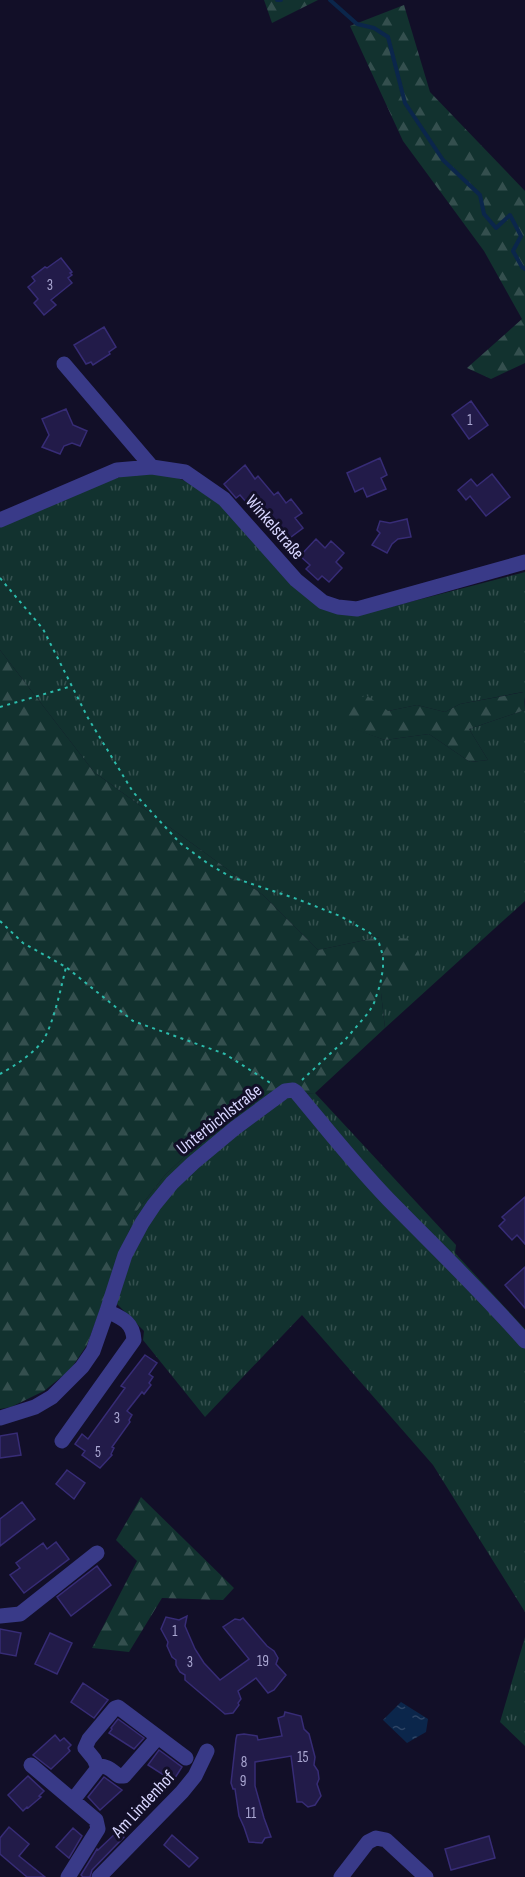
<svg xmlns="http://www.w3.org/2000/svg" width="525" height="1877" font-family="'Sofia Sans Condensed',sans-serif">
  <defs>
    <pattern id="grass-tufts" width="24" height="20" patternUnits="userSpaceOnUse" patternTransform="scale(1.5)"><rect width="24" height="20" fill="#12322f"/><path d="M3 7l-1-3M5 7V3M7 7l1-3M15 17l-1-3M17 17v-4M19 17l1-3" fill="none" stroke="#344f4e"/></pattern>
    <pattern id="forest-firs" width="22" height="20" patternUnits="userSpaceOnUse" patternTransform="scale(1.5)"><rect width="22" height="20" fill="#12322f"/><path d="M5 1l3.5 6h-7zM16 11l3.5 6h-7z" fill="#344f4e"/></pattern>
    <pattern id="water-ripples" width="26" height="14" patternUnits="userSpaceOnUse" patternTransform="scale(1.5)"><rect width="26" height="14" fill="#0b264b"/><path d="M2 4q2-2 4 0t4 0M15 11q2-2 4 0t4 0" fill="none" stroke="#2e4566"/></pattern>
  </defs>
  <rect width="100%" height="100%" fill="#120f28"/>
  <path fill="url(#grass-tufts)" d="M150 473 175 477 195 485 218 501 292 586 375 611 525 572V702L523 692 460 704 445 712 417 705 388 711 341 724 385 740 429 734 470 762 488 760 469 729 525 710V901L385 1028 381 993 380 937 318 950 263 895 94 772 0 650V527L93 486 123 476Z
    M315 1093 456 1245 455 1253 525 1329V1612L433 1465 302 1315 205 1417 143 1340 144 1331 118 1305 104 1297 136 1212 165 1175 247 1097Z
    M525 1637V1746L500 1722Z"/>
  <path fill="url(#forest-firs)" d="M264 0H318L272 23Z
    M404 5 430 92 525 191V363L491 379 467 368 522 319 484 251 403 141 350 26Z
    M0 650 94 772 263 895 318 950 380 937 414 939 424 967 381 993 385 1028 315 1093 247 1097 165 1175 136 1212 87 1345 70 1370 44 1391 11 1407 0 1409Z
    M524 692 525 710 469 729 488 760 470 762 429 734 385 740 341 725 343 708 366 695 388 711 417 705 445 712 460 704Z
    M141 1497 234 1588 223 1600 162 1598 129 1652 92 1648 137 1561 116 1540Z"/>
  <path fill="url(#water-ripples)" d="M401 1702 428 1719 426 1732 407 1743 383 1720Z"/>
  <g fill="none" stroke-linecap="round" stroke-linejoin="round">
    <path stroke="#0b264b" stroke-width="4" d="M277 0H281
      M330 0 357 24 374 28 388 37 405 103 443 160 480 195 484 214 496 228 510 215 521 236 513 251 522 267 525 269"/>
  </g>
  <path fill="#221b49" stroke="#372c76" stroke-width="1.5" d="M61 258 72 272 70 273 72 275 68 278 72 283 51 300 56 305 44 315 34 303 38 299 28 287 35 281 32 277 45 267 47 268Z
    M104 327 116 347 109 352 110 354 93 365 91 362 86 364 74 345Z
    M471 401 488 425 469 439 452 415Z
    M66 409 73 425 87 431 80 446 72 443 64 446 60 454 42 447 49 435 42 419Z
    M380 458 387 475 381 478 386 489 367 497 363 488 355 492 347 473Z
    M245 465 255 479 258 476 274 495 278 492 286 503 291 499 302 513 295 518 303 528 287 540 280 531 275 535 240 495 236 498 224 484Z
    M492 474 510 497 486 516 470 496 466 500 458 490 471 479 477 486Z
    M407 519 411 537 398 539 392 544 387 553 372 545 380 533 377 530 380 521 390 523Z
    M316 539 325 548 331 541 344 553 336 562 342 568 329 582 322 576 318 580 306 569 310 565 300 556Z
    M525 1197V1244L517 1235 512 1240 499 1226 505 1220 502 1217Z
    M525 1267V1308L505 1285Z
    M145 1355 157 1363 149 1374 153 1377 149 1383 151 1385 144 1394 142 1392 127 1411 132 1415 129 1420 130 1422 112 1447 114 1448 111 1454 112 1455 100 1468 82 1455 85 1451 75 1444 82 1434 88 1439 125 1388 121 1386Z
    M17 1433 21 1455 0 1458V1436Z
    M67 1470 85 1483 74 1499 56 1484Z
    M22 1502 35 1519 0 1546V1519Z
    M56 1542 69 1559 24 1593 10 1575 20 1568 16 1563 43 1543 47 1549Z
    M97 1566 111 1585 71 1616 57 1597Z
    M187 1616 185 1626 195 1649 204 1663 220 1680 249 1659 223 1627 235 1619 240 1620 243 1618 267 1646 274 1651 278 1658 276 1664 286 1675 274 1690 268 1693 256 1678 238 1691 241 1699 238 1703 239 1705 233 1713 225 1714 185 1680V1675L180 1672 176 1665V1660L172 1657 167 1646 168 1642 161 1629 166 1617 179 1620Z
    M0 1629 21 1633 16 1656 0 1653Z
    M50 1633 72 1643 57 1674 35 1664Z
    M83 1683 108 1700 94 1718 71 1702Z
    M285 1712 301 1716 304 1729 309 1734 315 1757 314 1765 318 1771 319 1779 317 1784 321 1796 315 1805 308 1807 302 1802H297L291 1756 255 1762V1786L264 1818 271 1837 265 1838 262 1843 249 1842 244 1827 239 1816 235 1789H233L231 1783 236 1739 237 1735 244 1734 257 1736 258 1740 282 1736 278 1718 284 1716Z
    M118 1719 144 1738 134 1749 109 1733 112 1729 111 1728Z
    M55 1735 60 1741 64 1738 71 1745 68 1748 70 1751 51 1769 33 1755Z
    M159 1750 182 1767 173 1781 148 1765Z
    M28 1776 44 1791 39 1796 41 1797 28 1808 27 1807 23 1811 8 1795Z
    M104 1777 122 1790 100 1810 88 1797Z
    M9 1827 29 1844 19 1856 45 1877H27L0 1854V1838Z
    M73 1828 82 1836 69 1858 56 1847Z
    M118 1831 124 1837 92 1870 90 1877H83L81 1875 97 1849 98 1850Z
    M172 1835 198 1858 189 1867 164 1845Z
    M489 1836 495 1858 451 1870 445 1849Z"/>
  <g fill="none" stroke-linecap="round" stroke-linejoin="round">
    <path stroke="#2cbcac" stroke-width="2" stroke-dasharray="3 4.5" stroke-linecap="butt" d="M0 578 43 629 88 718 133 792 180 843 210 865 231 877 297 899 340 916 370 933 379 943 383 956V969L380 985 374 1003 369 1012 345 1040 302 1080
      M0 707 72 686
      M0 921 23 943 66 967 133 1021 225 1054 272 1084
      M0 1074C13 1067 36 1052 44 1039 54 1021 61 988 66 967"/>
    <path stroke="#393a88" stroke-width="15" d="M64 364 152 467
      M0 520 117 470 152 467 185 472 224 499 296 580 323 602 338 607 357 609 525 562
      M0 1418 35 1407 52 1397 82 1367 93 1351 107 1311 125 1255 142 1223 154 1205 172 1183 193 1163 235 1128 285 1091 293 1090 296 1092C326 1128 355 1165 388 1199 434 1246 481 1291 525 1341
      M62 1441 134 1340C133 1322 122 1318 107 1311
      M0 1616 20 1614 97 1553
      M31 1765 96 1820 98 1829 68 1877
      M98 1766C107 1765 112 1771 119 1776H124L158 1737
      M73 1800 98 1768 94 1759 85 1748 89 1739 115 1708 118 1707 186 1758
      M99 1877 182 1792 195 1776 207 1751
      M341 1877 368 1842 376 1838 386 1840 426 1877"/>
  </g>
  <g text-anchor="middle" stroke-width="6" stroke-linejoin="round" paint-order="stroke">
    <g font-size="15" fill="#aaa7d2">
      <text x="50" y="290">3</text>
      <text x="470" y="425">1</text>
      <text x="117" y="1423">3</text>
      <text x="98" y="1457">5</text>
      <text x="175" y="1636">1</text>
      <text x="263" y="1666">19</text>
      <text x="190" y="1667">3</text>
      <text x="303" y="1762">15</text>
      <text x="244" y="1767">8</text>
      <text x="243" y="1786">9</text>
      <text x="251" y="1818">11</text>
    </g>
    <g font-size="18" fill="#d8d6ff" stroke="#120f28">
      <text transform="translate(275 527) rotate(49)" y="6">Winkelstraße</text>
      <text transform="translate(219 1119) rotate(-38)" y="6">Unterbichlstraße</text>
      <text transform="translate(143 1804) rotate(-47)" y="6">Am Lindenhof</text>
    </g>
  </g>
</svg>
